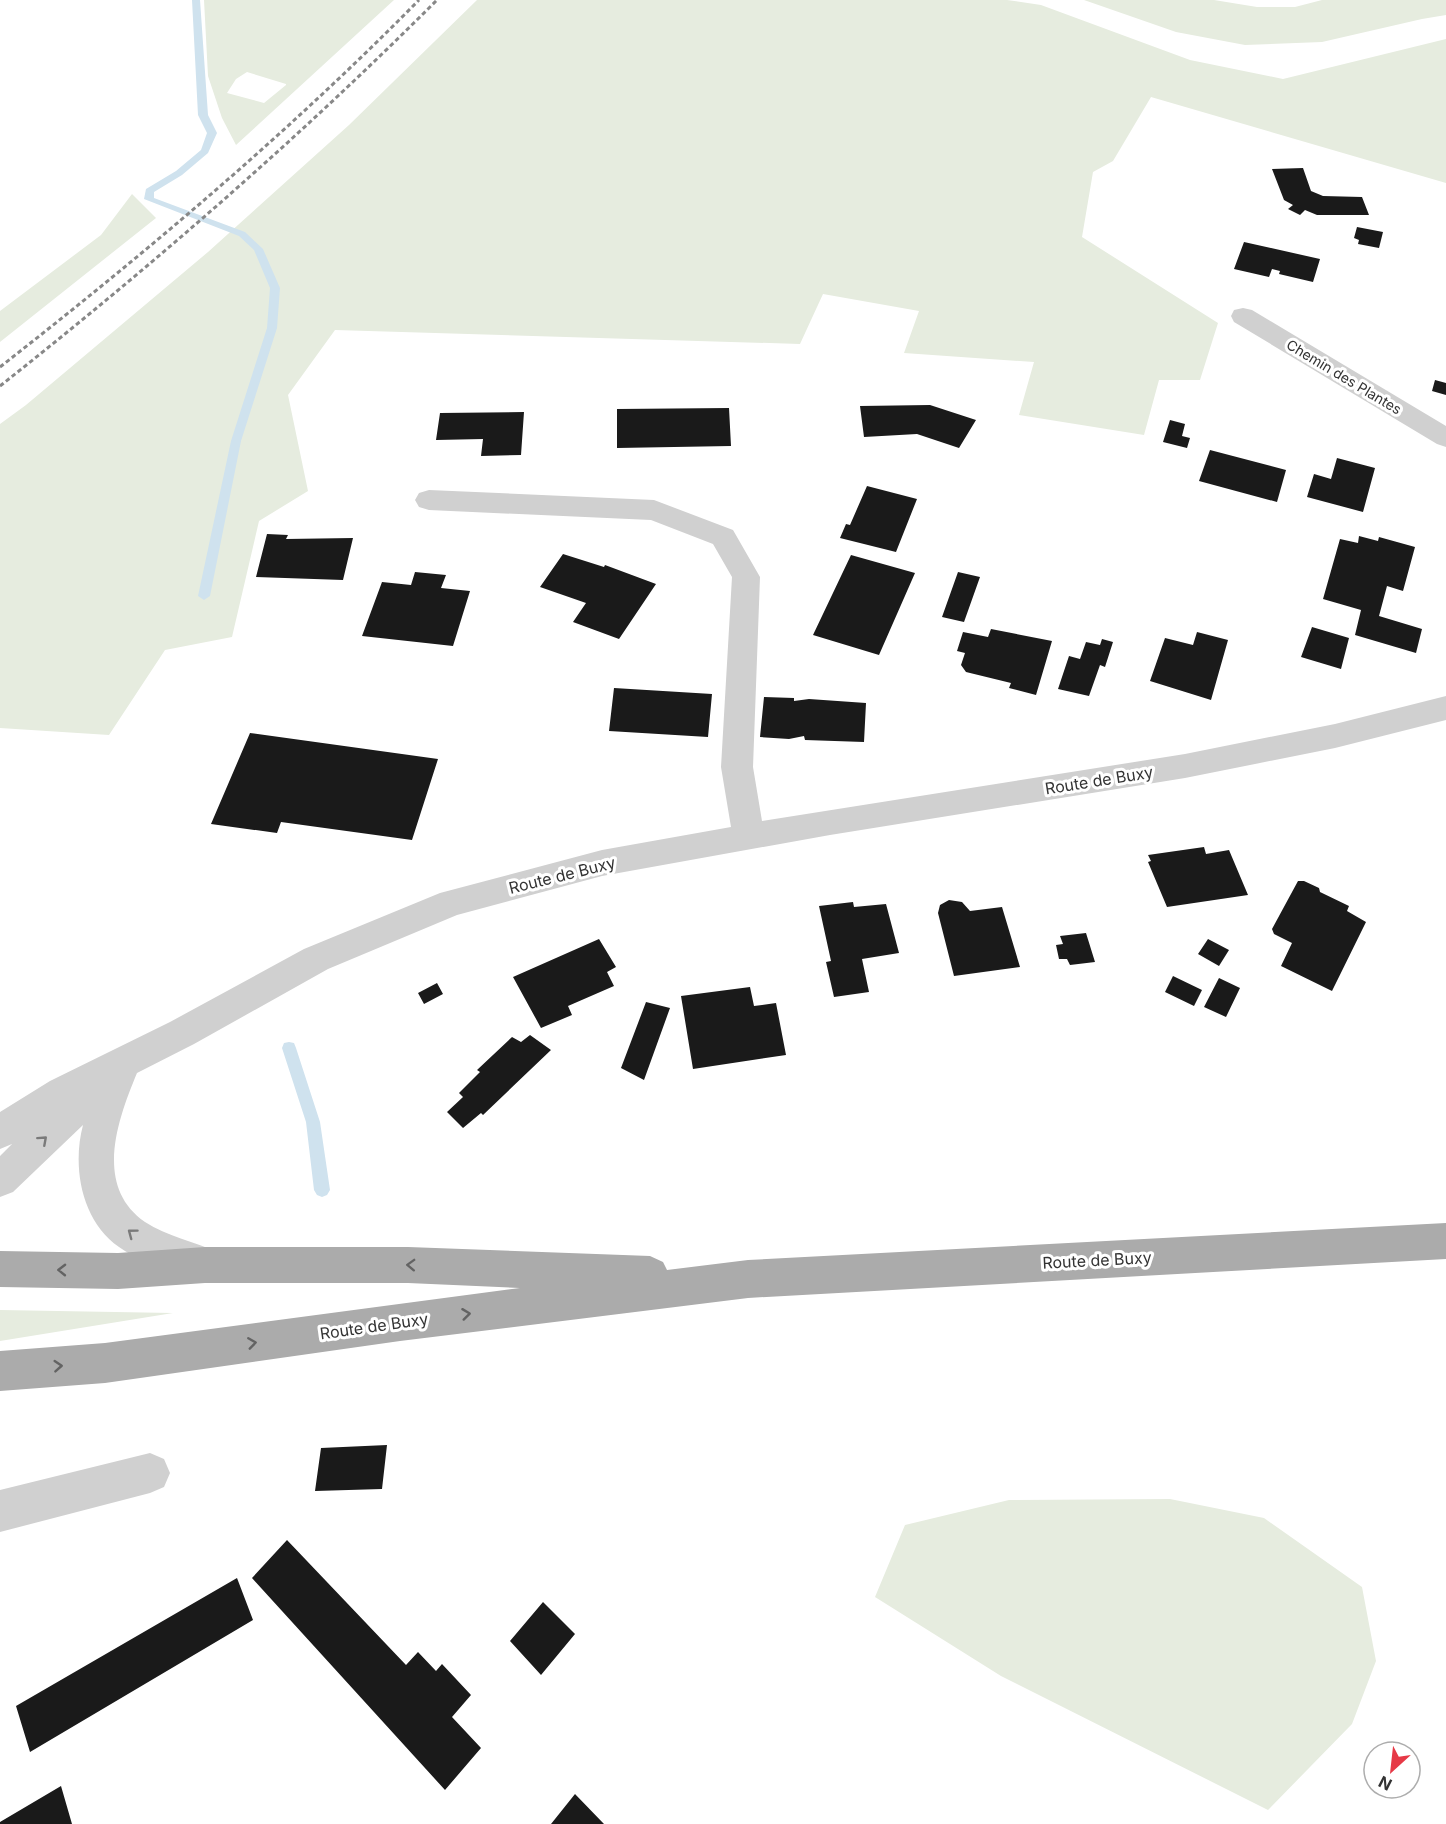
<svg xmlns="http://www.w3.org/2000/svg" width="1446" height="1824" font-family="Inter,sans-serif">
  <rect width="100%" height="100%" fill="#fff"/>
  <path fill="#e6ecdf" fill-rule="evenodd" d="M204 0H394L236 145 222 118 208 76ZM247 72 286 84V85L264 103 227 93 236 79Z
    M477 0H1007L1041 5 1190 60 1283 79 1446 39V183L1151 97 1113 161 1093 172 1082 237 1218 323 1200 380H1159L1144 435 1019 415 1034 362 904 353 919 311 823 294 800 344 335 330 288 395 308 491 259 521 232 637 165 650 109 735 0 728V424L26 405 208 252 349 125Z
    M1084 0H1214L1257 7H1295L1322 0H1446V15L1422 19 1322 42 1245 45 1176 32Z
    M132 194 156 218 0 342V311L101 235Z
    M0 1310 173 1313 0 1341Z
    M1170 1499 1264 1518 1362 1587 1376 1661 1352 1724 1268 1810 1001 1676 875 1597 905 1525 1009 1500Z"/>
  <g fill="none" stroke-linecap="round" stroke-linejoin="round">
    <path fill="#cfe2ee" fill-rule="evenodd" d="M192 0H200L208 115 217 133 208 153 182 175 154 192V198L245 232 263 249 280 288 277 328 241 441 210 596 204 600 198 596 231 441 267 328 270 288 254 250 239 236 144 199 146 189 176 171 201 150 207 133 198 115Z
      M289 1042 294 1043 296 1048 320 1122 330 1190 327 1195 322 1197 317 1195 314 1190 306 1122 282 1048 284 1043Z"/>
  </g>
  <path fill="#1a1a1a" d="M1303 168 1311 191 1323 196 1362 197 1369 215H1317L1305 210 1300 215 1288 209 1293 205 1284 200 1272 169Z
    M1357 227 1383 232 1379 248 1358 244 1359 240 1354 238Z
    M1244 242 1320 259 1313 282 1279 274 1280 271 1272 269 1269 277 1234 269Z
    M1435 380 1446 383V395L1432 391Z
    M930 405 976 420 959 448 917 434 864 437 860 406Z
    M729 408 731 446 617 448V409Z
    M524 412 521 455 481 456 483 439 436 440 440 413Z
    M1170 420 1185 424 1182 436 1190 438 1187 448 1163 442Z
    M1210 450 1286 470 1277 502 1199 481Z
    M1337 458 1375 468 1363 512 1307 497 1314 474 1331 479Z
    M867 486 917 499 896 552 840 538 846 524 850 525Z
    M267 534 288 535 286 539 353 538 343 580 256 577Z
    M1359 536 1378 541 1379 537 1415 547 1403 591 1387 586 1379 616 1422 629 1416 653 1355 635 1361 610 1323 599 1340 539 1358 543Z
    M563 554 604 567 605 565 656 584 619 639 573 622 586 603 540 587Z
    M851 555 915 573 879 655 813 635Z
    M415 572 446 575 441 588 470 591 453 646 362 636 382 582 411 585Z
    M958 572 980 577 964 622 942 617Z
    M1312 627 1349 638 1341 669 1301 657Z
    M991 629 1052 641 1036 695 1009 688 1011 683 966 672 961 665 965 653 957 651 963 632 988 637Z
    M1197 632 1228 640 1211 700 1150 681 1165 638 1193 645Z
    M1102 639 1113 642 1105 667 1100 665 1089 696 1058 689 1069 656 1080 659 1086 642 1100 645Z
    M614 688 712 694 708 737 609 731Z
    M764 697 794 698V701L809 699 866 703 864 742 805 740 804 736 789 739 760 737Z
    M250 733 438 759 412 840 281 822 277 833 211 824Z
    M1204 847 1206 854 1229 850 1248 895 1167 907 1148 862 1151 861 1148 855Z
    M1298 881H1304L1319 888 1320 892 1349 906 1347 911 1366 922 1332 991 1281 966 1292 943 1274 934 1272 929Z
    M949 900 962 902 970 911 1002 907 1020 967 954 976 938 913 940 905Z
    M853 902 854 907 886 904 899 953 862 959 869 992 834 997 826 962 831 961 819 906Z
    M1086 933 1095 962 1070 965 1067 959H1059L1056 945 1063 944 1060 936Z
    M599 939 616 967 607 972 614 986 568 1006 572 1015 541 1028 513 977Z
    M1208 939 1229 950 1219 966 1198 954Z
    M1173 976 1202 990 1194 1006 1165 992Z
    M1219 978 1240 988 1226 1017 1204 1007Z
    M437 983 443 994 424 1004 418 993Z
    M750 987 754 1006 776 1003 786 1055 693 1069 681 996Z
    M646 1002 670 1008 644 1080 621 1068Z
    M530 1035 551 1050 483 1115 481 1113 463 1128 447 1112 463 1097 459 1093 480 1072 477 1070 512 1037 521 1042Z
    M387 1445 382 1489 315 1491 321 1448Z
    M287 1540 406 1665 418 1652 436 1671 442 1664 471 1695 452 1717 481 1748 445 1790 252 1578Z
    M237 1578 253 1620 30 1752 16 1706Z
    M543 1602 575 1634 541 1675 510 1641Z
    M61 1786 72 1824H0V1822Z
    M575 1794 604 1824H551Z"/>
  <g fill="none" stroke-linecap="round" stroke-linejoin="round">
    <path fill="#d0d0d0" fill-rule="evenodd" d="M1243 308 1252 310 1446 426V447L1437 444 1234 322 1231 316 1234 310Z
      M429 490 654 500 733 530 760 577 753 767 762 821 1185 754 1335 724 1446 696V720L1335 748 1185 778 830 835 602 876 457 915 328 969 194 1044 137 1073C118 1119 93 1186 145 1222 167 1236 194 1242 218 1252L224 1265 218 1278 205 1283C177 1273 144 1265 119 1247 81 1221 72 1166 83 1125L13 1192 0 1197V1156L12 1144 0 1149V1112L50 1081 170 1022 304 949 440 893 602 850 731 827 721 767 732 577 713 544 651 520 429 510 419 507 415 500 419 493Z
      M150 1453 164 1459 170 1473 164 1487 150 1493 0 1532V1490Z"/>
    <path fill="#ababab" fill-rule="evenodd" d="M1446 1223V1259L748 1298 400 1341 105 1383 0 1391V1351L105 1343 520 1288 408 1283H205L118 1289 0 1287V1251L118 1253 205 1247H408L650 1256 663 1262 667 1270 748 1260Z"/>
    <path stroke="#888" stroke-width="3" stroke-dasharray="4.5 3" stroke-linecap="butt" d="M0 367C147 252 288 133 419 0
      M0 386C153 265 299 138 437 0"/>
  </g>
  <defs><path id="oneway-chevron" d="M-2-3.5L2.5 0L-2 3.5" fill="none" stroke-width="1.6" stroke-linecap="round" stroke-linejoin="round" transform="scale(1.5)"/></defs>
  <g stroke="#7a7a7a">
    <use href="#oneway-chevron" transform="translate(43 1140) rotate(-42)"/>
    <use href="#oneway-chevron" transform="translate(132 1233) rotate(-143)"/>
  </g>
  <g stroke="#636363">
    <use href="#oneway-chevron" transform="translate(411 1265) rotate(-178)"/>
    <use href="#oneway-chevron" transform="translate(62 1270) rotate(-179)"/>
    <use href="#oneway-chevron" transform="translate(466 1314) rotate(-7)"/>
    <use href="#oneway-chevron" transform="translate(252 1343) rotate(-8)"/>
    <use href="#oneway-chevron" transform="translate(58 1366) rotate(-4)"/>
  </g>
  <g text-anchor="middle" stroke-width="6" stroke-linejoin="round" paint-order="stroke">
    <g font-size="14" fill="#333" stroke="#fff">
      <text transform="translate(1344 377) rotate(31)" y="5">Chemin des Plantes</text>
    </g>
    <g font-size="16" fill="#333" stroke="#fff">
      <text transform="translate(1099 780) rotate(-9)" y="6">Route de Buxy</text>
      <text transform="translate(562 875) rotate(-14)" y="6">Route de Buxy</text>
      <text transform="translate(1097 1260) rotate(-3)" y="6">Route de Buxy</text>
      <text transform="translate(374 1326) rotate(-8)" y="6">Route de Buxy</text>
    </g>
  </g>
  <g transform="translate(1392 1770) rotate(207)"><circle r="28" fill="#ffffff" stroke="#adadad" stroke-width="1.5"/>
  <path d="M0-4.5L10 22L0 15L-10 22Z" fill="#e63946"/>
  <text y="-9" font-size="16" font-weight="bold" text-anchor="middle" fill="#333333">N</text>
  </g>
</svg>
